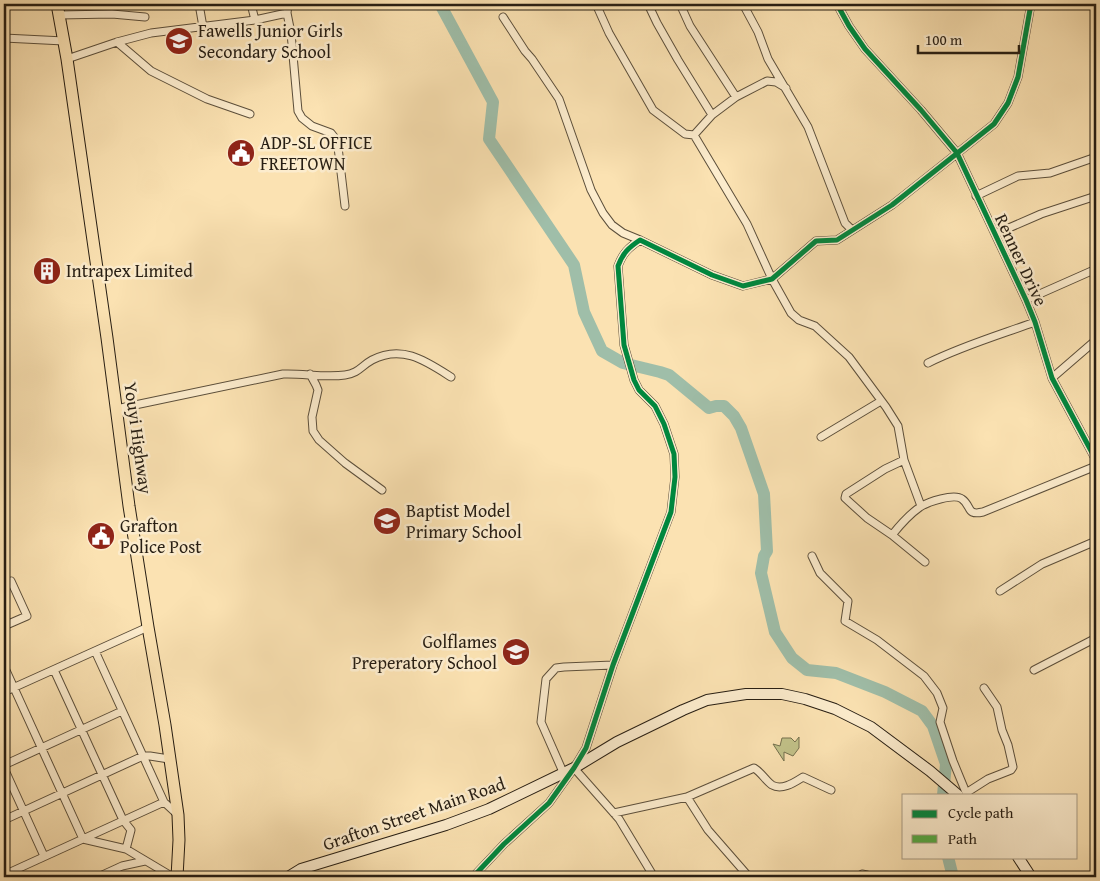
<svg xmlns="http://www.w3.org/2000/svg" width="1100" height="881" font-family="'Gentium Book Plus',serif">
  <rect width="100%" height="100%" fill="#fbe2b2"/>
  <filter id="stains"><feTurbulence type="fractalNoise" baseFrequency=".004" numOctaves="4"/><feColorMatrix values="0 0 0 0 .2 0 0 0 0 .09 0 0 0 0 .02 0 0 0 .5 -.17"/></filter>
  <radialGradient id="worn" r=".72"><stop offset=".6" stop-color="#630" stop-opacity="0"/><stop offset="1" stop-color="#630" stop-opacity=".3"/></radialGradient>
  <path fill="#c2c289" stroke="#74704e" d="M799 737V748L793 756 784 752V761L773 744 780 746 782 738H791L795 742Z"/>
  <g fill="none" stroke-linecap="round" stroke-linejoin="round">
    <path stroke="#9fbea9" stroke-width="12" d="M440 4 493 102 489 139 574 265 584 312 602 351 623 363 660 372 669 375 709 408 716 406H724L734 416 741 428 764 494 767 551 764 556 761 573 775 632 792 658 807 670 836 673 885 692 922 711 933 726 946 764 943 795
      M948 857 953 877"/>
    <defs>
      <path id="street" d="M199 4 203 27
        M251 4 255 20
        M288 4 287 13 291 33 298 111 302 118 312 126 331 133 335 138 338 147 345 206
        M596 4 609 33 653 110 685 134 694 135 712 115 736 97 767 81 776 82 786 88
        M648 4 657 23 678 60 712 115
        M680 4 690 26 736 97
        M743 4 758 32 768 59 808 127 845 223 852 230
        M837 4 849 26 865 49 921 110 957 153 1026 300 1035 322 1052 378 1096 460
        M59 15 112 14 145 17
        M503 17 525 51 532 59 559 99 591 190 603 213 612 225 623 233 640 240
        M4 38 64 41
        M117 42 151 71 207 99 250 114
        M67 59 117 42 151 33 255 20 287 13
        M694 135 747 224 772 279 791 313 799 320 815 326 849 357 886 407 898 426 904 460 921 506
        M976 196 1018 176 1050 173 1096 157
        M995 234 1041 214 1096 196
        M1026 300 1096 269
        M928 363C962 346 999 335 1035 322
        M310 374 316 385 318 390 312 417 313 431 319 440 345 463 382 490
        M1052 378 1096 340
        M116 409 283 374C303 373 324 378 345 375 359 373 361 366 372 360 402 344 426 361 451 377
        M821 437 881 401
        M892 535 867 518 845 498 846 494 885 469 904 460
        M812 556 820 573 848 601 845 621 877 640 924 676 937 693 943 708 940 722 953 761 967 795
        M925 562 892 535C900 525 910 514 920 507 928 502 954 493 962 499 972 506 966 516 983 512L1096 466
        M1000 591 1042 564 1096 541
        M4 626 27 616 11 581
        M95 651 164 802 178 815
        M4 666 83 839 126 849 173 877
        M54 670 123 820 131 830 126 849
        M1034 670 1096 638
        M4 692 148 627
        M4 765 122 711
        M4 768 44 856
        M574 768 619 819 654 877
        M563 772 541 722 546 679 556 668 564 667 613 665
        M966 793 988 779 1011 770 1013 767 1008 745 1002 730 997 707 984 688
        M687 797 708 830 749 877
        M614 813 687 797 754 768C761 772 766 781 772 785 782 791 795 782 803 777L831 790
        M4 820 143 756H150L169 759
        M4 875 164 802
        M98 877 122 866 145 861
        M473 877 504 844 549 803 574 768 586 748 613 665 671 512 675 477 674 454 664 424 655 406 639 390 634 380 624 345 618 266C623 253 628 248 640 240L712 275 743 286 772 279 816 241 837 240 892 205 994 124 1008 103 1018 77 1031 4
        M857 877 862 874 867 875 869 877"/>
      <path id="secondary" d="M1018 857 1031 877
        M288 877 301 869 446 825 489 809 574 768 617 742 683 710 707 700 746 694H782L805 699 835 709 871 727 930 771 958 795"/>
      <path id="primary" d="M57 4 67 59 107 338 129 506 148 627 165 725 178 815 179 840 177 877"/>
    </defs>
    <use href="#street" stroke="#5c4f3b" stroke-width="9"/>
    <use href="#secondary" stroke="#271e13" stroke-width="12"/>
    <use href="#primary" stroke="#271e13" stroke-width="13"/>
    <use href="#street" stroke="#fceccd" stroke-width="7"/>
    <use href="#secondary" stroke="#fceccd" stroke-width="10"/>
    <use href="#primary" stroke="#fbe2b2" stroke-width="11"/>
    <path stroke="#53aa42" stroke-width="4" stroke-dasharray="8 4" stroke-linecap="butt" d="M687 877 691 875 699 873"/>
    <defs>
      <path id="cycleway" d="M837 4 849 26 865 49 921 110 957 153 1026 300 1035 322 1052 378 1096 460
        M473 877 504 844 549 803 574 768 586 748 613 665 671 512 675 477 674 454 664 424 655 406 639 390 634 380 624 345 618 266C623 253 628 248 640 240L712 275 743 286 772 279 816 241 837 240 892 205 994 124 1008 103 1018 77 1031 4"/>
    </defs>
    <use href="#cycleway" stroke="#fceccd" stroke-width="8"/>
    <use href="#cycleway" stroke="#00873e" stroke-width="5"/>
  </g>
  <defs>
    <symbol id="school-disc" viewBox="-11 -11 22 22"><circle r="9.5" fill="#8f2418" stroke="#fceccd"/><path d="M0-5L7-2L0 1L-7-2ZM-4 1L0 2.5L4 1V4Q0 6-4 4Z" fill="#fff"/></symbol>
    <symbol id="civic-disc" viewBox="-11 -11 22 22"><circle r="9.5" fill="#8f2418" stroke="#fceccd"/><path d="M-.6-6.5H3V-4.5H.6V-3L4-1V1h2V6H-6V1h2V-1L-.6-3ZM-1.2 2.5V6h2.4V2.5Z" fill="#fff"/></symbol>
    <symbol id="building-disc" viewBox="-11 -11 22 22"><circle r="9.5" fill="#8f2418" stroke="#fceccd"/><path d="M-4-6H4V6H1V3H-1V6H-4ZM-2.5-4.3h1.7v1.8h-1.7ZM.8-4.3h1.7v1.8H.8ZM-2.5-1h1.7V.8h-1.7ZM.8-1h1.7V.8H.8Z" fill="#fff"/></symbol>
  </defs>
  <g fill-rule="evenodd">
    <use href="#school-disc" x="163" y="25" width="32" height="32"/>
    <use href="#civic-disc" x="225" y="137" width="32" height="32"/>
    <use href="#building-disc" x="31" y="255" width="32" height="32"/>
    <use href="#school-disc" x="371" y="505" width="32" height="32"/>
    <use href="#civic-disc" x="85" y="520" width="32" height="32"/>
    <use href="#school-disc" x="500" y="636" width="32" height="32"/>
  </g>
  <g text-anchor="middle" stroke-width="5" stroke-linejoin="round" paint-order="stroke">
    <g font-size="18" fill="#271e13" stroke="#fceccd" text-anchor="start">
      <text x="198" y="37">Fawells Junior Girls<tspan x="198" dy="21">Secondary School</tspan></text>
      <text x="260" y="149">ADP-SL OFFICE<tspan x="260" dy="21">FREETOWN</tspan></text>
      <text x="66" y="277">Intrapex Limited</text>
      <text x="406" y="517">Baptist Model<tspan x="406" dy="21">Primary School</tspan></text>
      <text x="120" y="532">Grafton<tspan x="120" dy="21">Police Post</tspan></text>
      <text x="497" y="648" text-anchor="end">Golflames<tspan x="497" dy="21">Preperatory School</tspan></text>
    </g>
    <g font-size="18" fill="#271e13" stroke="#fceccd">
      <text transform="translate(1021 260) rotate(65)" y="6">Renner Drive</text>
      <text transform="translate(138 438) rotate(82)" y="6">Youyi Highway</text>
      <text transform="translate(414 814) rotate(-19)" y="6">Grafton Street Main Road</text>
    </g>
  </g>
  <rect width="1100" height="881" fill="none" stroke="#fbe2b2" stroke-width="20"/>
  <rect x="5" y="5" width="1090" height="871" fill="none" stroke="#271e13" stroke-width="2.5"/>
  <rect x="10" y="10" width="1080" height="861" fill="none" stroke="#271e13"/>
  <rect x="902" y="794" width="175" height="65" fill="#fceccd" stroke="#a79a83"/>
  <rect x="912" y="810" width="25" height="8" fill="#00873e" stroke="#a79a83"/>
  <text x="948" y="818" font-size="15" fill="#271e13">Cycle path</text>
  <rect x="912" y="835" width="25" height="8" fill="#53aa42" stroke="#a79a83"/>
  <text x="948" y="844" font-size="15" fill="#271e13">Path</text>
  <path d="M918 45v8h101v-8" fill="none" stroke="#271e13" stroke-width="2.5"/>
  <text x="925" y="45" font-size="15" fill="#271e13" stroke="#fceccd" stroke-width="4" paint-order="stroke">100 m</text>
  <rect width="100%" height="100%" filter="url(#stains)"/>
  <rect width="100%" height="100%" fill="url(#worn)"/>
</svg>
